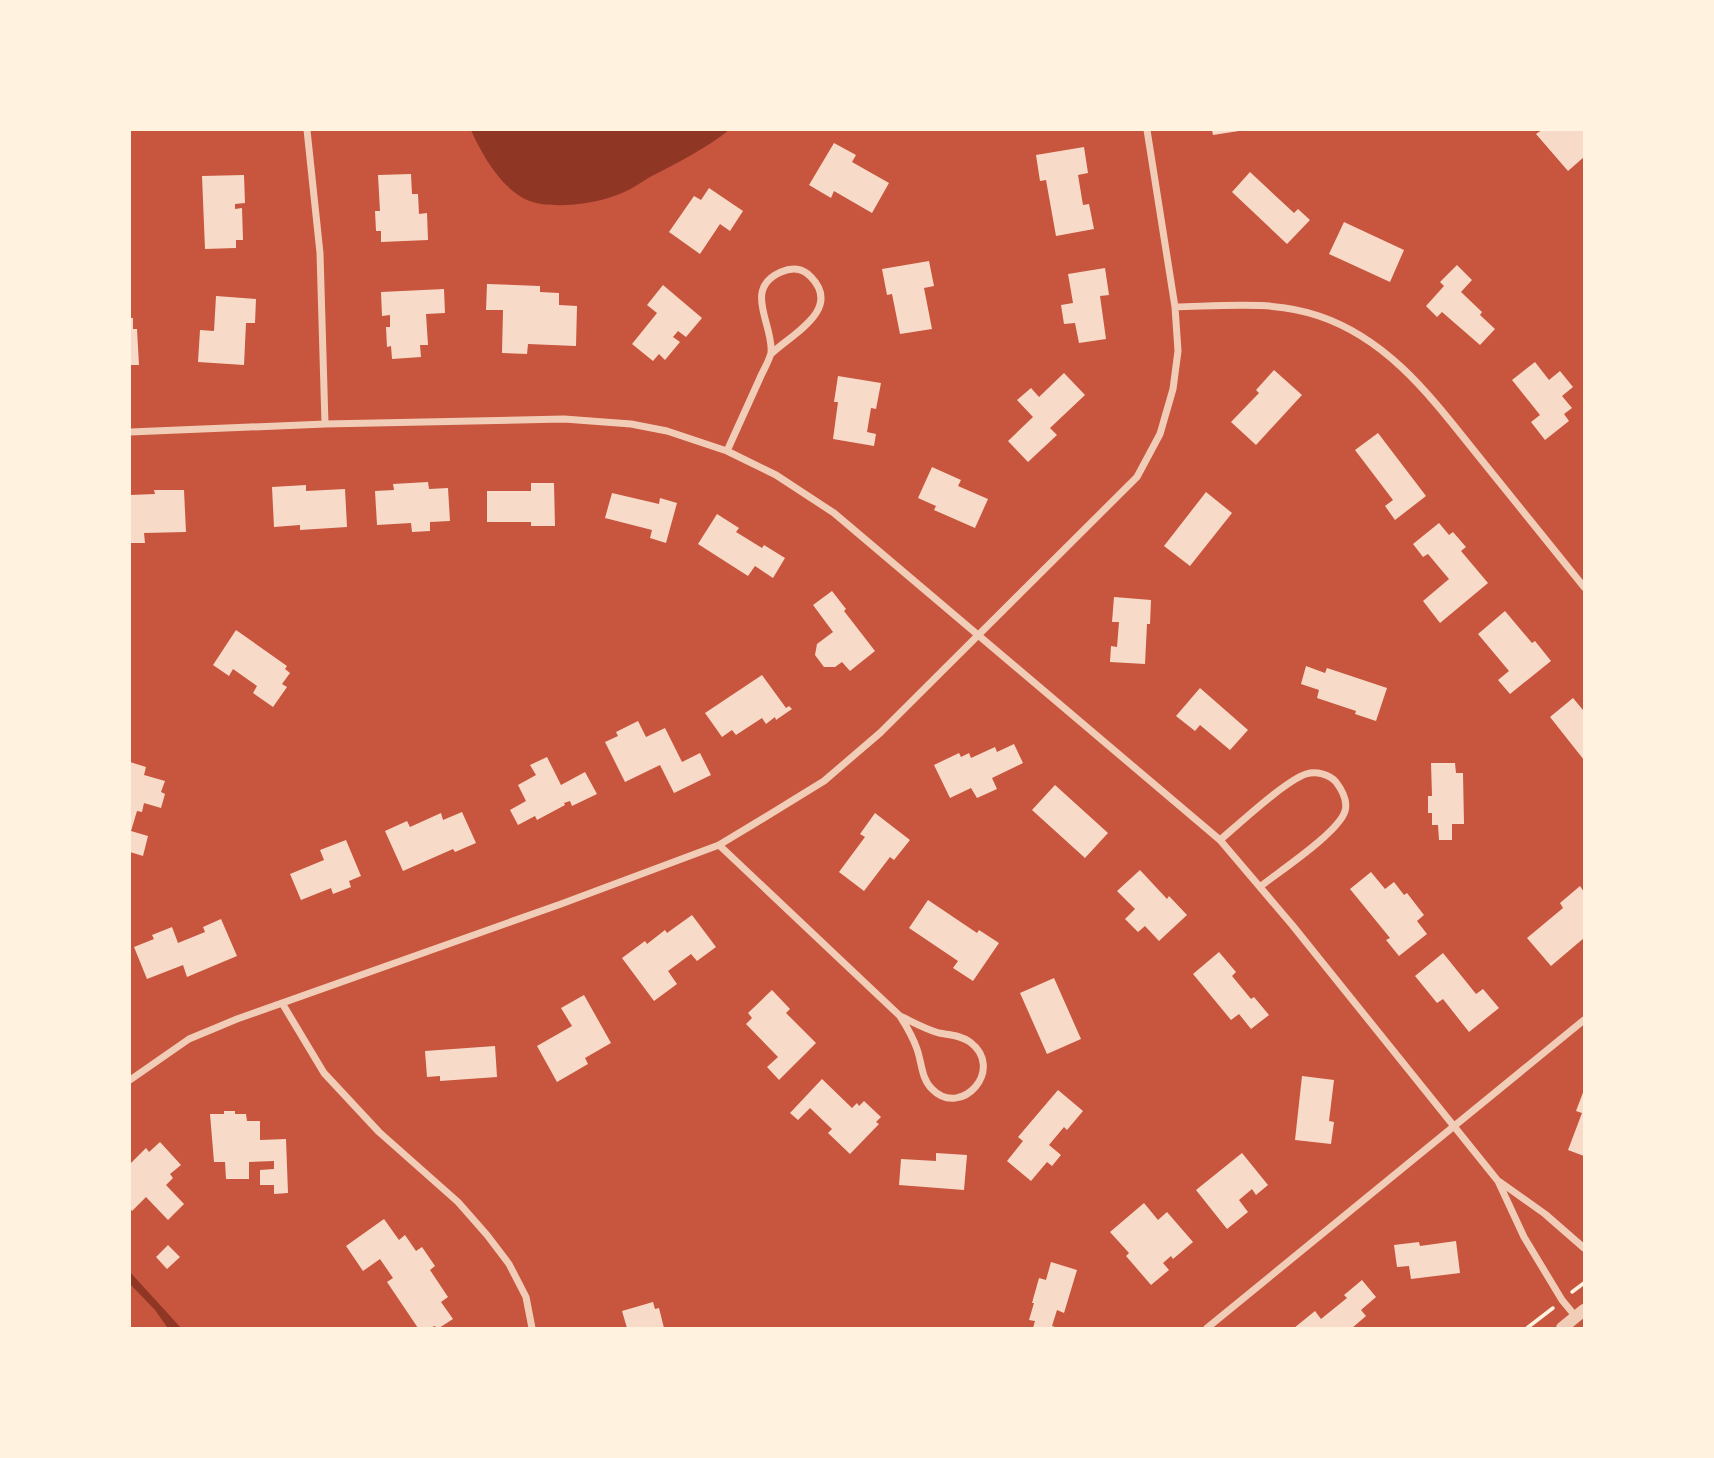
<svg xmlns="http://www.w3.org/2000/svg" width="1714" height="1458" font-family="'Archivo Narrow',sans-serif">
  <rect width="100%" height="100%" fill="#c8553d"/>
  <path fill="#8f3625" d="M471 130H729C705 149 677 163 650 177 640 183 629 191 617 195 595 204 549 210 527 200 501 188 482 155 471 130Z
    M130 1272 181 1328 167 1327 155 1310 130 1284Z"/>
  <path fill="#f7dbc8" d="M1212 130H1239V131L1213 135Z
    M1542 130H1584V157L1568 171 1536 134Z
    M834 143 856 155 852 162 889 183 872 213 834 191 831 198 809 185Z
    M1084 147 1088 173 1078 175 1083 205 1089 204 1094 229 1056 236 1046 180 1040 181 1036 155Z
    M1250 172 1294 213 1298 209 1310 220 1287 244 1232 192Z
    M411 174 412 194H418L419 214 427 213 428 240 381 242V231H376L375 211H380L378 175Z
    M244 175 245 203 235 204V209L242 208 243 240H236V248L205 249 202 176Z
    M709 188 743 211 730 231 720 224 700 254 669 232 694 196 701 200Z
    M1344 222 1404 250 1390 282 1329 254Z
    M929 261 934 286 924 288 932 329 900 334 892 294 887 295 882 269Z
    M1457 265 1472 280 1461 292 1482 312 1480 315 1495 329 1480 345 1442 312 1437 317 1426 306 1444 286 1440 282Z
    M1105 268 1109 295 1100 296 1106 339 1079 343 1075 323 1064 324 1061 305 1073 303 1068 274Z
    M487 284 540 286V292L559 293V305L577 306 576 346 528 344 527 354 502 353 503 310H486Z
    M663 285 702 318 686 337 678 331 673 337 680 342 665 360 659 354 653 361 632 344 657 313 647 305Z
    M444 289 445 313 426 314 428 345H420L421 357 392 359 391 346 387 347 386 327H390V315L382 316 381 292Z
    M216 296 256 299 255 323H246L244 365 198 362 200 330 214 331Z
    M130 318H133V329H137L139 365H130Z
    M1535 362 1549 380 1560 371 1573 387 1562 396 1572 408 1564 414 1569 421 1545 440 1531 422 1540 415 1512 380Z
    M1274 370 1302 395 1256 445 1231 422 1259 393 1256 390Z
    M1064 373 1085 395 1050 428 1057 435 1028 462 1008 441 1033 417 1017 400 1031 388 1039 397Z
    M838 376 881 383 876 409 871 408 867 432 876 434 874 446 833 439 838 402H834Z
    M1378 433 1426 496 1395 520 1385 506 1393 500 1355 450Z
    M932 467 961 480 958 486 988 499 975 528 934 510 936 506 918 498Z
    M428 482 429 489 448 488 450 521 430 522V531L412 532 411 523 377 525 375 491 394 490 393 484Z
    M531 483H554L555 526H531V522H487V491H531Z
    M306 485V491L345 489 347 527 300 530V525L274 527 272 487Z
    M154 490H184L186 532 144 533 145 543H130V495L155 494Z
    M1206 492 1232 513 1190 566 1164 546Z
    M612 493 659 504 660 498 677 503 666 543 650 538 652 530 605 518Z
    M717 514 739 528 736 532 762 548 764 545 785 558 773 578 755 566 748 576 698 544Z
    M1439 523 1449 535 1453 532 1466 547 1461 551 1488 583 1440 623 1423 601 1449 579 1428 554 1423 557 1413 544Z
    M832 591 846 609 844 611 875 651 850 671 842 662 835 667H824L815 655 817 644 833 632 813 605Z
    M1114 597 1151 600 1150 624H1147L1145 664 1110 662 1111 646 1117 647 1119 622H1112Z
    M1505 611 1532 643 1535 641 1551 661 1510 694 1498 680 1509 671 1478 634Z
    M236 630 287 666 285 669 290 673 282 684 287 687 273 707 253 693 257 686 233 669 229 676 213 665Z
    M1306 666 1325 673 1327 668 1387 688 1376 721 1355 714 1356 711 1317 698 1319 690 1301 684Z
    M762 675 786 708 789 706 792 709 776 720 775 717 766 724 762 718 736 735 732 730 722 737 705 713Z
    M1200 688 1248 730 1230 750 1200 725 1195 731 1176 716Z
    M1573 698 1583 710 1584 709V760L1550 717Z
    M638 721 646 737 665 728 682 762 700 753 711 775 674 793 660 765 625 782 605 742 618 736 616 732Z
    M1014 744 1023 763 992 778 997 789 977 798 971 788 950 798 934 765 959 753 961 757 969 753 971 758 995 747 997 752Z
    M547 757 561 785 585 772 597 794 572 806 570 801 564 803 565 805 537 820 535 816 518 825 510 810 526 801 518 785 536 775 530 765Z
    M130 762 146 767 144 775 165 781 161 792 165 794 161 808 144 803 142 812 137 811 131 831 148 836 143 856 130 852Z
    M1431 763H1455L1456 773H1463L1464 824H1452V840H1439L1438 825H1432V813H1428V796H1432Z
    M1055 785 1108 833 1085 858 1032 810Z
    M462 812 476 843 455 852 453 849 403 871 385 831 407 821 410 827 441 813 443 820Z
    M875 813 910 840 894 860 890 857 864 891 839 872 865 837 860 834Z
    M346 840 361 876 349 881 351 887 333 894 331 888 301 900 290 874 324 860 320 850Z
    M1140 870 1167 899 1169 896 1187 915 1159 941 1145 926 1138 932 1125 919 1135 909 1117 891Z
    M1371 872 1385 889 1394 882 1404 895 1407 893 1424 915 1417 921 1427 934 1399 956 1386 940 1390 938 1350 889Z
    M1580 886 1584 892V938L1551 966 1527 938 1563 908 1560 903Z
    M928 900 977 933 979 930 999 943 973 981 953 968 958 961 909 928Z
    M692 915 716 947 697 961 691 954 668 971 677 984 654 1001 622 958 645 941 647 944 665 930 667 933Z
    M221 919 237 956 187 977 183 965 147 979 134 947 154 939 152 935 172 927 178 943 205 932 203 927Z
    M1219 952 1236 972 1232 976 1251 999 1254 997 1269 1015 1251 1029 1239 1014 1231 1020 1193 974Z
    M1443 953 1476 994 1483 989 1499 1008 1469 1032 1443 999 1437 1003 1415 976Z
    M1054 978 1081 1039 1047 1054 1020 993Z
    M772 990 790 1009 786 1013 816 1043 779 1080 767 1067 778 1057 746 1024 752 1018 748 1013Z
    M584 995 611 1043 585 1058 588 1064 557 1082 537 1046 572 1026 561 1008Z
    M495 1046 497 1077 440 1081V1076L427 1077 425 1051Z
    M1302 1076 1334 1080 1329 1121 1334 1122 1331 1144 1295 1140Z
    M822 1079 852 1108 857 1103 859 1106 864 1101 881 1117 876 1122 879 1124 850 1154 828 1133 832 1129 810 1108 798 1120 790 1113Z
    M1058 1090 1083 1111 1067 1130 1064 1127 1049 1145 1061 1155 1052 1166 1047 1162 1031 1181 1007 1161 1023 1141 1018 1137Z
    M1584 1090V1156L1568 1150 1582 1113 1576 1111Z
    M224 1111H235V1114H246L247 1121H260V1140L286 1139 288 1193 274 1194V1185H260V1170L274 1169V1161L249 1162V1179H226L225 1162H214L210 1114H224Z
    M160 1142 181 1165 170 1174 173 1178 166 1185 184 1204 168 1220 146 1197 132 1211 130 1208V1164L146 1148 149 1152Z
    M936 1153 967 1155 964 1190 899 1185 901 1159 936 1161Z
    M1242 1153 1268 1185 1256 1195 1252 1189 1239 1200 1248 1212 1227 1229 1196 1190Z
    M1144 1203 1158 1220 1167 1212 1193 1242 1173 1259 1171 1256 1163 1263 1169 1270 1151 1285 1126 1256 1129 1253 1110 1232Z
    M384 1219 399 1240 405 1235 416 1251 422 1247 435 1266 430 1270 448 1297 441 1302 453 1319 439 1328 434 1326 431 1328H418L387 1282 393 1278 380 1259 363 1271 346 1246Z
    M1456 1241 1460 1273 1411 1279 1409 1266 1397 1267 1394 1245 1419 1242 1420 1246Z
    M168 1245 180 1257 167 1269 156 1257Z
    M1051 1262 1077 1270 1064 1313 1057 1310 1052 1326 1058 1328H1033L1035 1321 1029 1320 1034 1303H1032L1039 1278 1046 1280Z
    M1362 1280 1376 1297 1361 1310 1366 1316 1352 1328H1294L1315 1311 1321 1319 1347 1298 1344 1295Z
    M653 1302 655 1309 659 1308 664 1328H627L622 1311Z"/>
  <g fill="none" stroke-linecap="round" stroke-linejoin="round">
    <path stroke="#fff3e0" stroke-width="3.5" d="M1572 1292 1584 1283
      M1527 1328 1553 1308"/>
    <path stroke="#f1ccb7" stroke-width="7" d="M307 130 320 253 325 424
      M1175 307C1222 306 1274 300 1319 316 1393 341 1436 404 1484 463 1517 504 1551 546 1584 587
      M130 432 325 424 564 419 631 424 667 431 727 451 776 475 834 513 1220 840 1293 926 1498 1181 1524 1237 1562 1300 1576 1317
      M727 451C738 427 749 402 760 378 763 371 769 361 771 353 774 325 742 289 781 272 792 267 803 268 811 277 843 310 790 335 771 354
      M1220 840C1239 824 1285 781 1306 774 1316 771 1329 774 1336 782 1342 790 1348 801 1345 811 1339 832 1280 871 1261 886
      M719 845 900 1016C907 1027 913 1037 917 1049 922 1063 921 1078 932 1089 961 1119 1006 1069 970 1042 961 1035 949 1035 939 1033 925 1029 913 1022 900 1016
      M282 1003 324 1073 379 1132 458 1202 487 1235 509 1264 526 1297 532 1328
      M130 1080 189 1039 237 1019 561 904 719 845 772 813 824 781 880 733 1137 477 1160 434 1173 389 1178 351 1175 307 1147 130
      M1500 1182 1545 1214 1584 1248
      M1207 1328 1584 1020"/>
    <path stroke="#f1ccb7" stroke-width="12" d="M1562 1328 1584 1310"/>
  </g>
  <rect width="1714" height="1458" fill="none" stroke="#fff3e0" stroke-width="262"/>
</svg>
